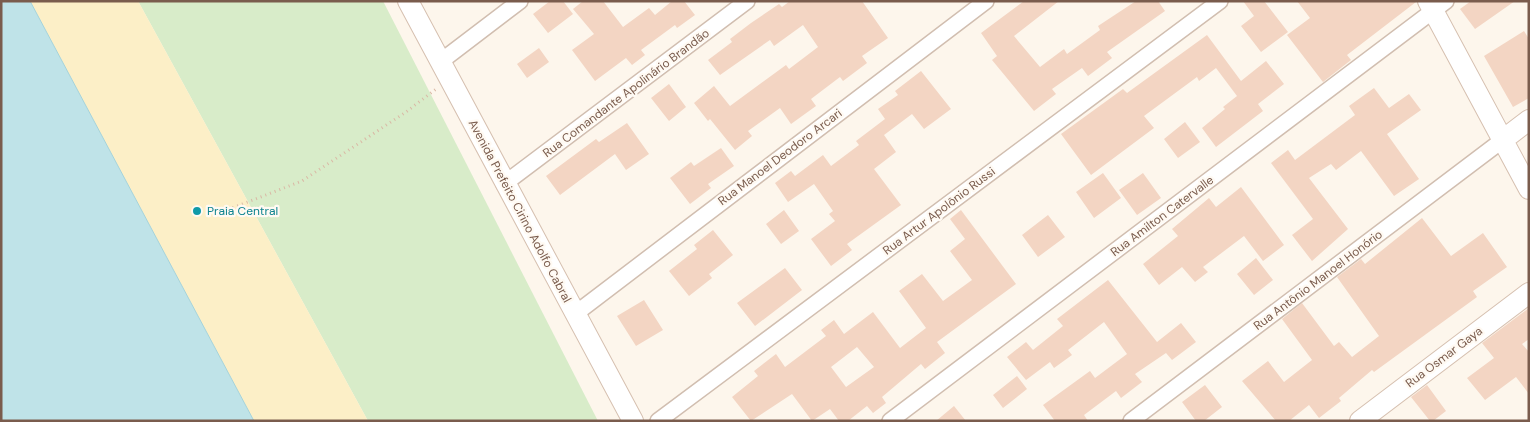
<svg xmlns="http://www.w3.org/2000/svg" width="1530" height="422" font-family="'DM Sans',sans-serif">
  <rect width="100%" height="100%" fill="#fdf6ec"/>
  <path fill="#d8ecc9" d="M138 1H383L598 421H368Z"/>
  <path fill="#fcefc7" d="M30 1H138L368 421H254Z"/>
  <path fill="#bfe3e8" stroke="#a5d3da" d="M1 1H30L254 421H1Z"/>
  <path fill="#f3d5c3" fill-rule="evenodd" d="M550 1H563L573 14 548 33 533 14Z
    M583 1H603L623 27 649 8 655 15 672 1H684L695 15 677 28 675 25 641 50 645 55 632 65 626 58 595 81 572 50 594 34 573 9Z
    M790 1H862L888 38 862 56 867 63 843 81 840 77 811 99 816 106 791 124 780 108 748 131 752 136 735 150 710 119 708 121 694 103 714 86 730 106 786 65 789 69 818 47 803 25 774 46 770 40 720 75 708 60 732 42 730 39 751 23 779 4 782 7Z
    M1024 1H1059L1014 36 1040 67 1064 49 1067 54 1100 30 1098 26 1136 1H1158L1165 11 1107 52 1112 58 1088 76 1082 68 1052 89 1056 94 1034 111 992 60 997 56 981 33Z
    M1243 1H1264L1288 32 1261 52 1241 26 1254 16Z
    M1297 1H1416V2L1347 55 1351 60 1323 82 1287 35 1310 18Z
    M1471 1H1515L1475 29 1460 9Z
    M1524 31 1529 39V98L1513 107 1484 56Z
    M1207 35 1241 81 1266 61 1284 84 1258 104 1263 111 1216 147 1202 128 1225 109 1223 107 1237 96 1216 68 1199 81 1197 77 1144 116 1154 128 1091 175 1061 134 1123 89 1127 93Z
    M539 48 549 62 527 78 517 64Z
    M921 71 951 109 924 129 912 114 884 135 896 152 874 169 901 205 847 244 852 250 831 266 811 239 835 221 829 214 833 211 814 184 788 202 775 183 791 171 795 176 823 155 831 166 859 145 856 141 885 119 878 109 898 95 895 91Z
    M669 84 686 107 669 121 651 98Z
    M1374 88 1389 108 1409 94 1421 110 1387 134 1419 179 1394 196 1361 151 1336 170 1331 164 1309 178 1348 229 1312 261 1292 235 1313 219 1271 163 1288 150 1295 160 1355 115 1349 106Z
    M1185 122 1200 142 1178 158 1164 139Z
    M627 123 649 154 626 170 615 154 560 195 546 176 596 139 599 142Z
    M721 148 734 166 708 184 711 188 690 204 670 178 691 162 694 166Z
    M1103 173 1121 198 1094 218 1076 192Z
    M1143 173 1161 198 1137 215 1119 190Z
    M1241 187 1284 245 1263 261 1244 236 1203 267 1208 272 1195 282 1182 267 1159 285 1143 264 1178 236 1172 229 1209 198 1216 207Z
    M784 210 799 231 781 244 766 224Z
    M961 210 1016 284 937 342 945 353 925 369 921 364 882 397 886 403 873 413 867 406 848 421H839L830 409 812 421 792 394 751 421 732 397 758 376 754 371 776 354 785 367 826 336 821 330 834 320 844 334 873 312 900 348 926 328 899 291 922 274 943 301 972 280 950 251 965 239 950 219ZM857 347 874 367 846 387 831 367Z
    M1048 215 1065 237 1038 257 1022 235Z
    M1422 218 1451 256 1483 233 1507 267 1473 291 1477 297 1374 372 1372 370 1339 398 1341 401 1319 418 1309 405 1289 421H1276L1242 381 1268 361 1284 382 1312 360 1282 319 1302 303 1334 346 1339 342 1352 357 1379 336 1337 277 1361 259 1365 264Z
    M713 230 733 255 709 274 712 278 689 296 669 271 697 249 694 245Z
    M1256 258 1273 280 1254 295 1237 274Z
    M785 268 802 290 755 326 737 303Z
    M1108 280 1157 342 1181 323 1196 342 1172 360 1166 353 1135 374 1142 382 1121 398 1116 391 1084 415 1088 421H1055L1043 405 1090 371 1095 378 1127 354 1104 322 1068 350 1072 355 1054 368 1050 362 1026 380 1007 357 1026 342 1033 350 1063 326 1057 319Z
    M644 300 663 330 636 346 617 316Z
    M1529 308V339L1522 344 1529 352V394L1516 377 1485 400 1467 378 1494 358 1482 343Z
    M1017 376 1027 389 1003 408 993 395Z
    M1205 385 1222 407 1204 421H1196L1182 402Z
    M1427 385 1446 411 1433 421H1430L1411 397Z
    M954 406 966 421H936Z"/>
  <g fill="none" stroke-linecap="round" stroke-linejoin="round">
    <defs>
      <path id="street" d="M440 62 520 1
        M504 184 747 1
        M575 314 986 1
        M658 421 1220 1
        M890 421 1446 1
        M1131 421 1504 139"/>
      <path id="secondary" d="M408 1 633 421
        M1428 1 1529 189
        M1504 139 1529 120
        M1360 421 1529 293"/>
    </defs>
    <use href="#street" stroke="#d1beb0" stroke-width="18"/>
    <use href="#secondary" stroke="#d6c0b0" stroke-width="22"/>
    <path stroke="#d9b8a5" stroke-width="3" stroke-dasharray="1 4" stroke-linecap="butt" d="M214 215 302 181 406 112 436 89"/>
    <use href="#street" stroke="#fff" stroke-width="15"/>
    <use href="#secondary" stroke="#fff" stroke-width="20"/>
  </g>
  <circle fill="#0f9aa8" stroke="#fffaf3" stroke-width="2" cx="197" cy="211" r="5"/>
  <g text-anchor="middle" stroke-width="4.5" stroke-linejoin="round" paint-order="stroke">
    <g font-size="12" fill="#7a5c4d" stroke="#fffaf3">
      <text transform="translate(626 93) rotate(-37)" y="4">Rua Comandante Apolinário Brandão</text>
      <text transform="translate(780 157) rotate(-37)" y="4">Rua Manoel Deodoro Arcari</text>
      <text transform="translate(520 211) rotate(62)" y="4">Avenida Prefeito Cirino Adolfo Cabral</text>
      <text transform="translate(939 211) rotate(-37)" y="4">Rua Artur Apolônio Russi</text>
      <text transform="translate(1162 216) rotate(-37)" y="4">Rua Amilton Catervalle</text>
      <text transform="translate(1318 280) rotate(-37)" y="4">Rua Antônio Manoel Honório</text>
      <text transform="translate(1444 357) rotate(-37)" y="4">Rua Osmar Gaya</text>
    </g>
    <g font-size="12" fill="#0d838f" stroke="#fffaf3" text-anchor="start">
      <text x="207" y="215">Praia Central</text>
    </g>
  </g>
  <rect width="1530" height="422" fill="none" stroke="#7a5c4d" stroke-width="5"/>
</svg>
